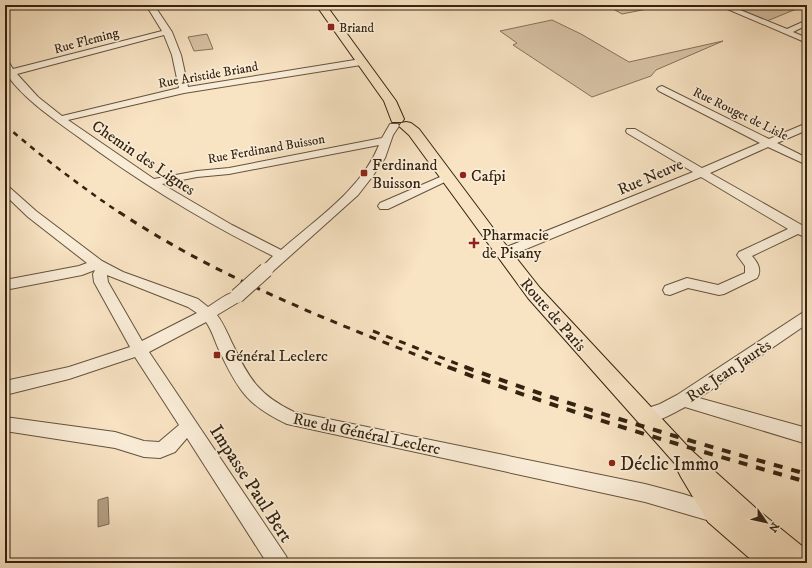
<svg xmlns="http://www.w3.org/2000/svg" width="812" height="568" font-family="'IM FELL DW Pica',serif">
  <rect width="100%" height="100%" fill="#f8e3c3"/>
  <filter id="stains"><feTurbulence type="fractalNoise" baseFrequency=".005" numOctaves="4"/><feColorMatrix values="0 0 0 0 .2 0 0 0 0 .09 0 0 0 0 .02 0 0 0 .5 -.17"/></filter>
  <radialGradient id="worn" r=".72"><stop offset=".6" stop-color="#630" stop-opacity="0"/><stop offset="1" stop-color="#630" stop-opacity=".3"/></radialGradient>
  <path fill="#d7c2a5" stroke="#86725a" d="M606 5H639L647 9 622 14Z
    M727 5H806L767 21Z
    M552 20 581 34 629 62 723 41 656 70 651 76 592 97 513 45 517 43 500 31Z
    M207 34 213 49 194 51 188 37Z"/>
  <path fill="#b5a286" stroke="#816f57" d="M108 497 109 524 98 527V500Z"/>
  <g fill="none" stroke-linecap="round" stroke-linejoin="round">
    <defs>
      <path id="minor" d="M5 5H12L8 12H5Z
        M146 5H154L172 32 181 55 188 87 361 59 365 62 361 65 184 93 68 120 154 179 197 171 229 168 382 138 390 124H398L399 126 393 135 385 158 372 177 358 195 271 273 266 275 261 273 259 270 273 256C204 222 139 182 77 136 52 118 24 99 7 75 4 71 5 65 5 60L8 61 13 69 162 31ZM164 35 172 55 179 88 62 116 38 97 17 74ZM379 145C361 190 316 219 281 250L232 225 162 184 197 177 229 174Z
        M718 5H728L787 29 807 20V25L793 32 807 38V43Z
        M662 86 769 139 807 123V130L777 143 807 158V165L768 147 710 173 807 228V238L798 234 752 256C758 263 762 270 757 278L724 294 719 295 688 288 670 295 665 294 663 290 665 286 687 278 718 285 745 273V266L737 255 739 252 788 229 701 177 509 256 504 257 499 256 497 253 499 250 693 172 627 133 626 131 627 129H635L702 168 760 143 659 91 657 89 659 87Z
        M447 174 451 175 453 177 451 179 388 209H380L378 206 380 203Z
        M5 185 9 187 36 211 102 261 123 272 198 299 208 307C218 301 231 289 242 292L244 296 242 300 217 315C224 324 228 335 233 345 249 379 259 395 294 412L645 484 683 494 724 507 727 514 724 521 717 523 645 502 287 424C248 406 238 390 220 352 215 342 212 330 206 322L149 352 286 556 289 563H267L187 438 175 452 160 458 144 457 115 448 5 431V417L115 432 144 441 159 442 179 425 135 357 69 379 5 395V381L69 367 130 347 94 282 93 274 95 270 82 275 5 290V280L79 266 87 263 28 217 5 195ZM107 275 188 307 197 313 142 341 108 282Z
        M807 312V324L699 398 807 428V444L685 407C672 414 653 426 639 421L636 416 639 411 660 404 677 395 802 313Z"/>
      <path id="major" d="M316 5H326L396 101 404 119 402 122H392L384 101Z
        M406 122 411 123 419 129 502 240 540 288 691 450 759 511 807 550V563H755L708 522 681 477 677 469 678 467 528 298 409 135 399 126 401 123Z"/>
    </defs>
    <use href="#minor" stroke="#65533d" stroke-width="2"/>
    <use href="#major" stroke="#342310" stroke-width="2"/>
    <use href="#minor" fill="#faedd8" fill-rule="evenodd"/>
    <use href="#major" fill="#f8e3c3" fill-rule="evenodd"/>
    <path stroke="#342310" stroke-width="2.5" stroke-dasharray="5.5 5.5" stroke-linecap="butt" d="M5 125C42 157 80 186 120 213"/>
    <path stroke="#342310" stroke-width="3" stroke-dasharray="7 7" stroke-linecap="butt" d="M119 212C218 278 339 325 450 368
      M373 331 468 368"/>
    <path stroke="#342310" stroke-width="4" stroke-dasharray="9 9" stroke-linecap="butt" d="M448 367C565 412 686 447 807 482
      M465 367C577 408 692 442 807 474"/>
    <defs>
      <path id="minor-bridge" d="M237 296 266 270"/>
    </defs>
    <use href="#minor-bridge" stroke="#65533d" stroke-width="16" stroke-linecap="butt"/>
    <use href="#minor-bridge" stroke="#faedd8" stroke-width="14"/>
  </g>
  <g fill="#8f2418" stroke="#faedd8" stroke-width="1.5">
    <rect x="327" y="23" width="8" height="8" rx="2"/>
    <rect x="360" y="169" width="8" height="8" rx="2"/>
    <circle cx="463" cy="175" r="4"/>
    <path d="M472 237h4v4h4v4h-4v4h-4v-4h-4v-4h4z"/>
    <rect x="213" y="351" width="8" height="8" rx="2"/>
    <circle cx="612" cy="463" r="4"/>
  </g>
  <g text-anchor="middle" stroke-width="3.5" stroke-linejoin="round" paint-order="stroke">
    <g font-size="13" fill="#342310" stroke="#faedd8" text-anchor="start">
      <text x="339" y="32">Briand</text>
    </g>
    <g font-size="13" fill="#342310" stroke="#faedd8">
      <text transform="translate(86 40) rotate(-15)" y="5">Rue Fleming</text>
      <text transform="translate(208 74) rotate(-10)" y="5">Rue Aristide Briand</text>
      <text transform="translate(741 113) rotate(26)" y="5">Rue Rouget de Lisle</text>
      <text transform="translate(266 148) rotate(-10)" y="5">Rue Ferdinand Buisson</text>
    </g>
    <g font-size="16" fill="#342310" stroke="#faedd8">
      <text transform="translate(144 157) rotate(34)" y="6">Chemin des Lignes</text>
      <text transform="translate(650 176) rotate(-23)" y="6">Rue Neuve</text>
      <text transform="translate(554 314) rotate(49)" y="6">Route de Paris</text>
      <text transform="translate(728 370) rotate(-34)" y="6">Rue Jean Jaurès</text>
      <text transform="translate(367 433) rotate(12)" y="6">Rue du Général Leclerc</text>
    </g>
    <g font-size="16" fill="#342310" stroke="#faedd8" text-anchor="start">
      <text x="372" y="170">Ferdinand<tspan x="372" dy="18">Buisson</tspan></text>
      <text x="471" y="181">Cafpi</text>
      <text x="482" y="240">Pharmacie<tspan x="482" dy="18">de Pisany</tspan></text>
      <text x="225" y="361">Général Leclerc</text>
    </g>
    <g font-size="19" fill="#342310" stroke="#faedd8" text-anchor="start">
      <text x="620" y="470">Déclic Immo</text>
    </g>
    <g font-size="19" fill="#342310" stroke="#faedd8">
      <text transform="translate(252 483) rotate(57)" y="7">Impasse Paul Bert</text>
    </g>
  </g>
  <rect width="812" height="568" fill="none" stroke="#f8e3c3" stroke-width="20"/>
  <rect x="6" y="6" width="800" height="556" fill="none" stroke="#342310" stroke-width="2"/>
  <rect x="10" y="10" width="792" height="548" fill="none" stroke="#342310"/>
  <g transform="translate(766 522) rotate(124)" stroke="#faedd8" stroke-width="3" paint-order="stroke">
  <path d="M0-3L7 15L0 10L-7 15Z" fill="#342310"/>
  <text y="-6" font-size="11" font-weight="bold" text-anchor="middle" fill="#342310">N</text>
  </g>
  <rect width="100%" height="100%" filter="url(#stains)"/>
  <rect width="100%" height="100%" fill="url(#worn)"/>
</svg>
